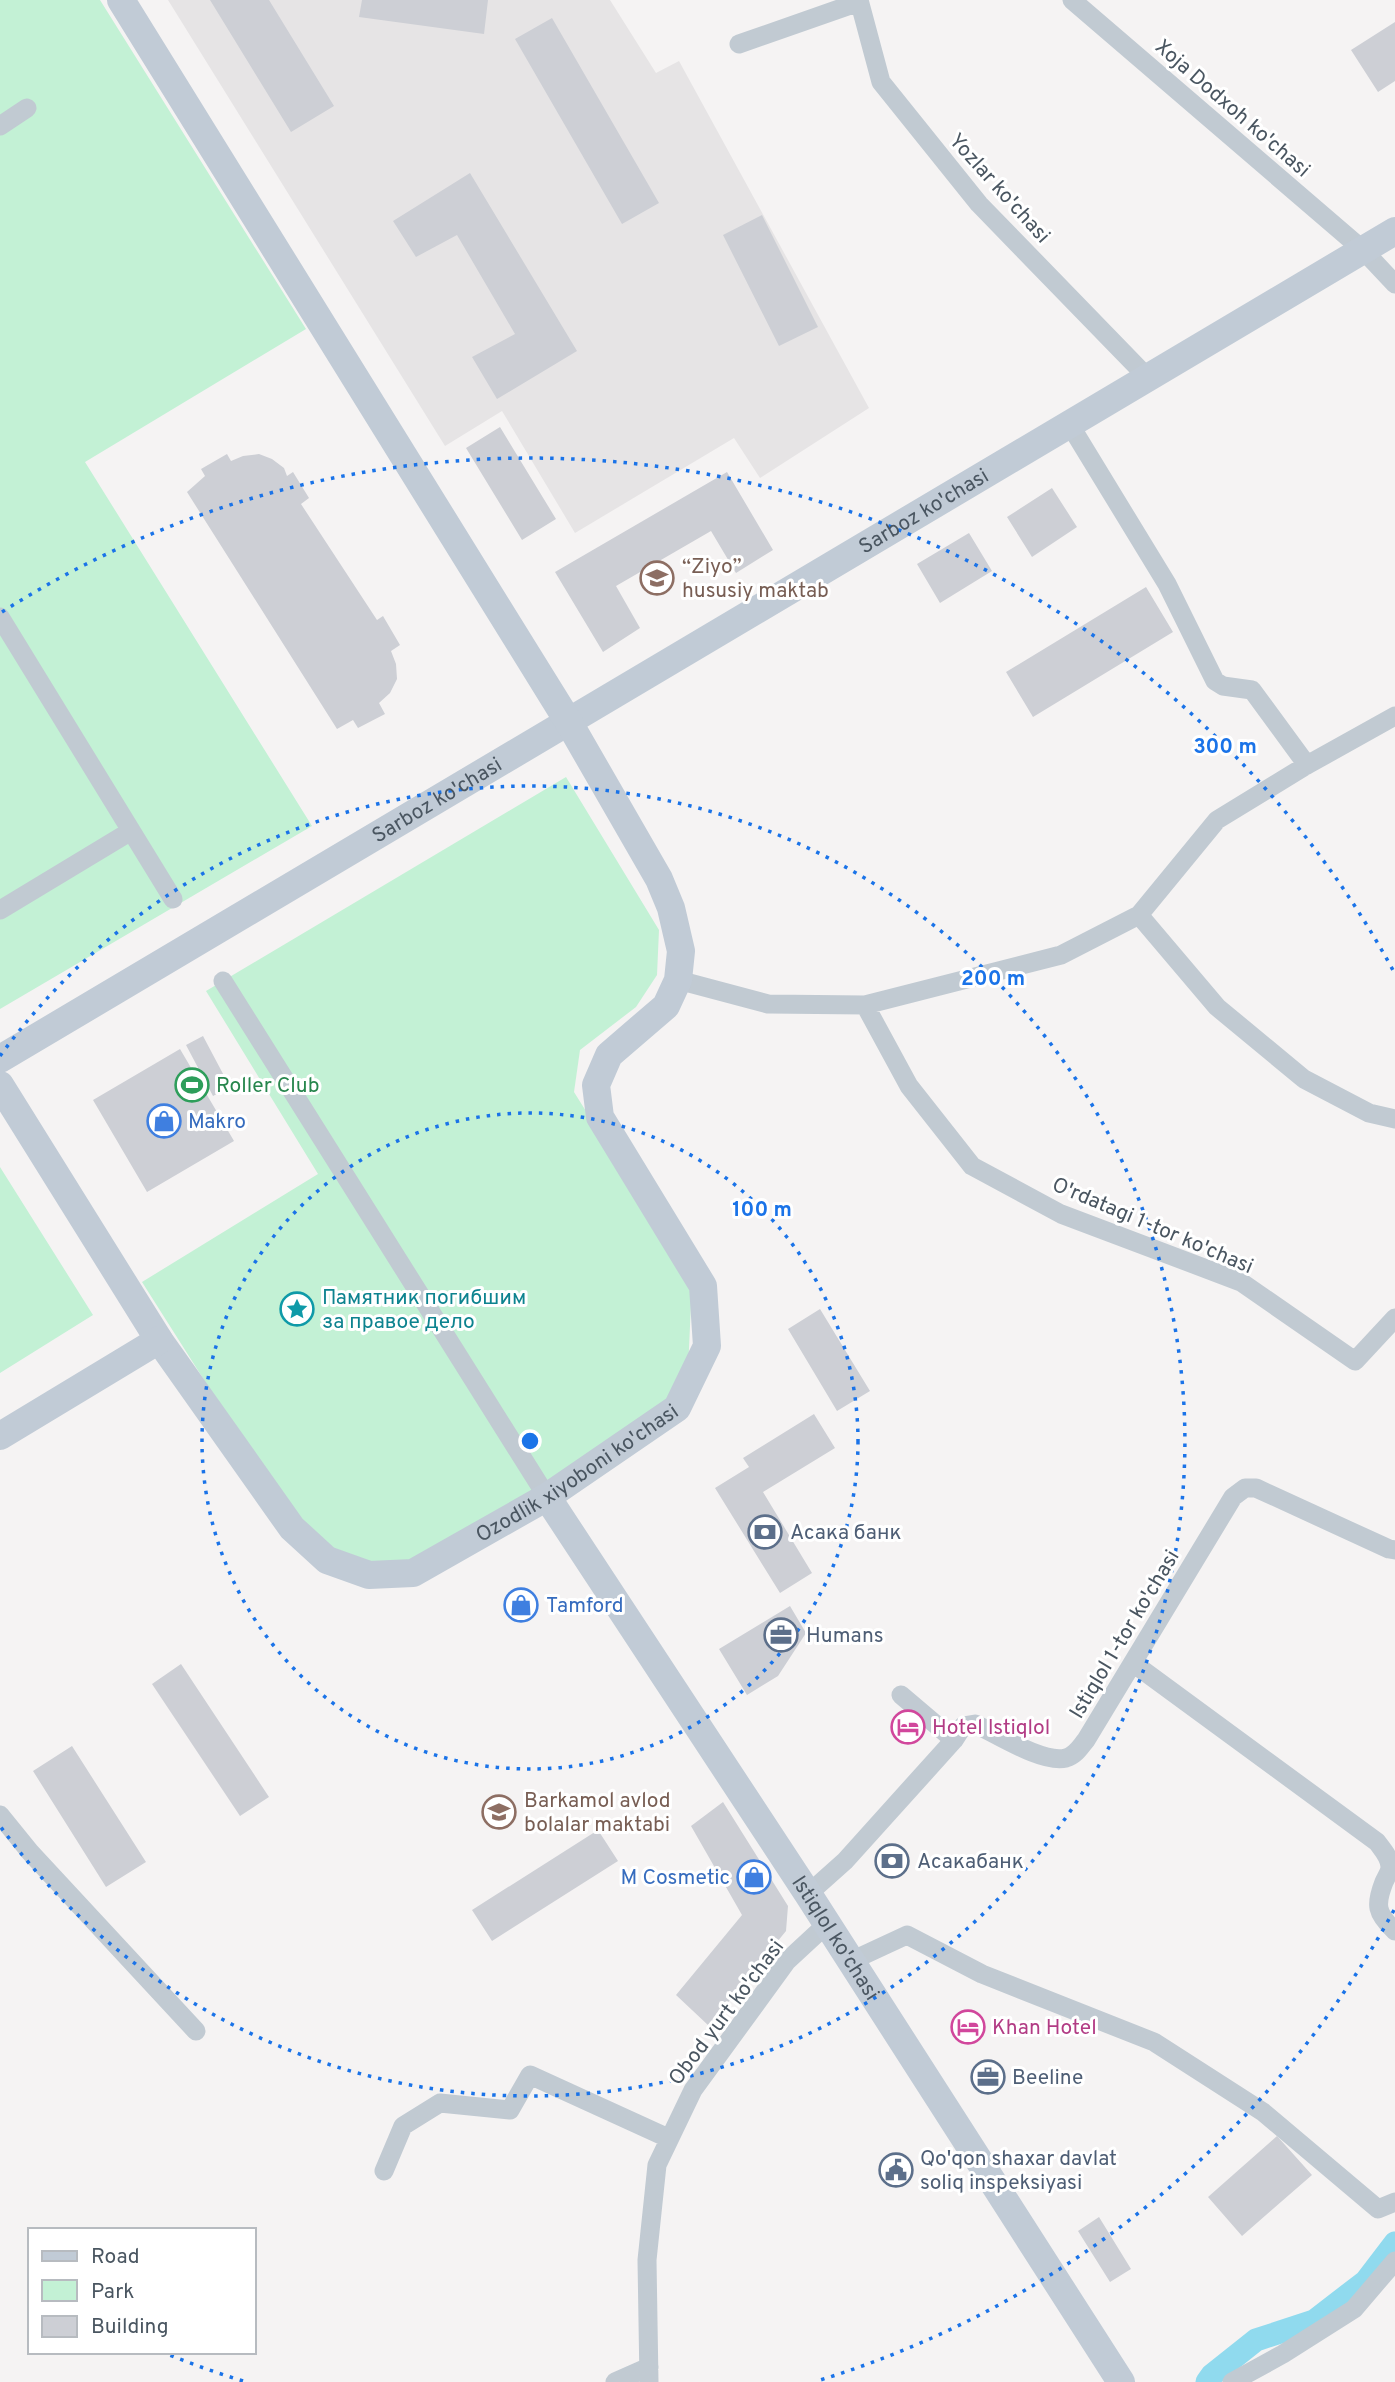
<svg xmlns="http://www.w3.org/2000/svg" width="1395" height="2382" font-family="Overpass,sans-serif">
  <rect width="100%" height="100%" fill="#f5f3f3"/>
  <path fill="#e6e4e5" d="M168 0H610L656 73 679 61 869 408 760 478 734 438 575 533 502 411 445 446Z"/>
  <path fill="#c3f1d5" d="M0 0H100L306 329 85 462 312 826 0 1009Z
    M566 777 659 930 657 975 636 1007 580 1050 574 1092 692 1281 688 1371 640 1437 414 1564 355 1565 292 1519 142 1282 318 1174 206 991Z
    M0 1167 93 1315 0 1373Z"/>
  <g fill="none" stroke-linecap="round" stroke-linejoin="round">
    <path stroke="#90daee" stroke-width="23" d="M1207 2382 1212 2375 1256 2340 1314 2321 1366 2281 1395 2243"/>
  </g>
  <path fill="#cdcfd5" d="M210 0H269L334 106 291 132Z
    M362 0H488L484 34 359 17Z
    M552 18 659 203 622 224 515 39Z
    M1395 22V81L1378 92 1351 50Z
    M470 173 577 351 497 399 472 357 515 334 457 235 416 257 393 221Z
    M762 215 818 327 779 346 723 235Z
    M500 427 556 519 522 540 466 448Z
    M227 454 231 461 243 456 259 454 272 459 284 468 287 476 293 472 309 498 301 504 377 620 383 616 400 645 391 651 396 664 397 679 390 693 379 703 385 714 358 728 353 720 337 729 187 492 205 476 201 469Z
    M727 472 773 550 736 573 711 531 616 586 640 628 603 652 555 572Z
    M1052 488 1077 527 1032 557 1007 517Z
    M969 533 992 571 940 603 917 564Z
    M1146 587 1173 632 1033 717 1006 672Z
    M203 1036 230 1087 213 1096 186 1045Z
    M180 1049 234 1141 147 1192 93 1100Z
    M820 1309 870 1391 837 1411 788 1329Z
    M814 1414 835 1448 763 1492 812 1573 780 1593 715 1488 749 1467 743 1458Z
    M790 1606 806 1633 778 1676 747 1695 719 1649Z
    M181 1664 269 1797 240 1816 152 1684Z
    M72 1746 146 1862 106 1887 33 1771Z
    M723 1802 788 1906 786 1931 709 2026 676 1995 742 1915 691 1826Z
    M598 1830 618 1861 492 1941 472 1910Z
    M1277 2136 1312 2175 1242 2236 1208 2197Z
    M1099 2217 1131 2269 1110 2282 1078 2231Z"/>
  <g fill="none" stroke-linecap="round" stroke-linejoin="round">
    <path stroke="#c1cad2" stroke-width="19" d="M859 0 881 82 979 204 1149 379
      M1072 0 1363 250 1395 284
      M739 44 859 2
      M0 126 27 108
      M1070 425 1167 584 1215 681 1223 686 1252 690 1307 765
      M0 617 173 899
      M0 910 131 831
      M1139 915 1217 1007 1304 1079 1369 1113 1395 1119
      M678 980 768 1004 865 1005 1061 955 1139 915 1217 820 1307 765 1395 716
      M223 981 547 1497
      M865 1005 909 1086 972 1166 1061 1214 1241 1282 1355 1361 1395 1318
      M1133 1663 1377 1842C1382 1849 1390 1857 1390 1867 1390 1871 1386 1878 1384 1882 1375 1905 1376 1913 1395 1931
      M901 1695 954 1740
      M0 1815 30 1852 196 2031
      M808 1894 845 1861 954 1740 963 1726 975 1724C997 1734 1043 1764 1066 1758 1076 1755 1080 1747 1086 1740L1233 1497 1245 1488H1256L1389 1549 1395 1550
      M851 1961 907 1935 982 1974 1154 2042 1263 2112 1378 2209 1395 2202
      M384 2171 403 2126 440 2103 510 2110 530 2075 668 2138
      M615 2382 649 2367
      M649 2382 647 2260 657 2165 693 2090 787 1961 827 1924
      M1232 2382 1283 2354 1354 2309 1395 2261"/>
    <g stroke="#c1cbd6" stroke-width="28">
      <path id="s1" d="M0 1059 1395 231"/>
      <path id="s2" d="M0 1085 159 1340 292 1528 327 1560 369 1575 413 1573 547 1497 677 1408 707 1346 703 1286 600 1117 596 1085 609 1055 666 1006 678 980 681 951 671 908 659 879 568 721 121 0"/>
      <path d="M0 1436 159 1340"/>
      <path id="s3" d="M547 1497 808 1894 1121 2382"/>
    </g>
  </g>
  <g fill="none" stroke="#1a73e8" stroke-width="3.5" stroke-dasharray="3.5 7">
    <circle cx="530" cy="1441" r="328"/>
    <path d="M0 1056A655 655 0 1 1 0 1826"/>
    <path d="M1394 1910A983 983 0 0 1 817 2381M243 2381A983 983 0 0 1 162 2352M2 612A983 983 0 0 1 1394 972"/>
  </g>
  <defs>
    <symbol id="school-ring" viewBox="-11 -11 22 22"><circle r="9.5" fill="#fff" stroke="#8d6e63" stroke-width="1.5"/><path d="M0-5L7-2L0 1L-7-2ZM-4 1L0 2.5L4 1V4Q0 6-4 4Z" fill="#8d6e63"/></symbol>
    <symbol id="stadium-ring" viewBox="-11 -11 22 22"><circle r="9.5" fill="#fff" stroke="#2e9e5b" stroke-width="1.5"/><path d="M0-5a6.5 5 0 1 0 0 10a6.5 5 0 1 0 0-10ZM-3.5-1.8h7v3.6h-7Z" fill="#2e9e5b"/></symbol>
    <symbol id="shop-ring" viewBox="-11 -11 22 22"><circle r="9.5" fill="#fff" stroke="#3f7fe0" stroke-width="1.5"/><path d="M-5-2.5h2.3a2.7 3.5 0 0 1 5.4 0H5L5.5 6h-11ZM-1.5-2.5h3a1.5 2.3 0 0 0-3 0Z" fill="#3f7fe0"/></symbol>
    <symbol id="sight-ring" viewBox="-11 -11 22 22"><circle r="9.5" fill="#fff" stroke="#0f9aa8" stroke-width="1.5"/><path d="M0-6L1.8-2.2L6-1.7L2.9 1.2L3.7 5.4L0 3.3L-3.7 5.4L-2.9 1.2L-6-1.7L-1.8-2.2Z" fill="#0f9aa8"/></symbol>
    <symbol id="bank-ring" viewBox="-11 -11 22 22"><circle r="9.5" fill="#fff" stroke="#5c6f8a" stroke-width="1.5"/><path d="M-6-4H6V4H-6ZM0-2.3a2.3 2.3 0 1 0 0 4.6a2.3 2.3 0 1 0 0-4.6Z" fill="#5c6f8a"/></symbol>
    <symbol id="office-ring" viewBox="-11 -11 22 22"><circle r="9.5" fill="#fff" stroke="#5c6f8a" stroke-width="1.5"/><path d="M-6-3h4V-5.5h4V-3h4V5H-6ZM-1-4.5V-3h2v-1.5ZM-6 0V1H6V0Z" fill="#5c6f8a"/></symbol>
    <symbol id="hotel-ring" viewBox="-11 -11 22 22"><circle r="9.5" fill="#fff" stroke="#d1479c" stroke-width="1.5"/><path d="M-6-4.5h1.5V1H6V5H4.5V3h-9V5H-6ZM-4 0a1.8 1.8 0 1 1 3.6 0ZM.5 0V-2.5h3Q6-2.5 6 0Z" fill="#d1479c"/></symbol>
    <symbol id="civic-ring" viewBox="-11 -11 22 22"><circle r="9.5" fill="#fff" stroke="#5c6f8a" stroke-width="1.5"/><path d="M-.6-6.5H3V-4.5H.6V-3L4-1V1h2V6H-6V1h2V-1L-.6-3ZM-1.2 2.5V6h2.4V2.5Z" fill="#5c6f8a"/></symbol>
  </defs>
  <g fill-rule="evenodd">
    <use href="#school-ring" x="638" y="559" width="38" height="38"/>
    <use href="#stadium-ring" x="173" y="1066" width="38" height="38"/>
    <use href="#shop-ring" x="145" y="1102" width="38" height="38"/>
    <use href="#sight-ring" x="278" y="1290" width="38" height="38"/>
    <use href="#bank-ring" x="746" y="1513" width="38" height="38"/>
    <use href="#shop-ring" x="502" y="1586" width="38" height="38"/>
    <use href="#office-ring" x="762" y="1616" width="38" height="38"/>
    <use href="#hotel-ring" x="889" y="1708" width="38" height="38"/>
    <use href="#school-ring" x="480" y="1793" width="38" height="38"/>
    <use href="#bank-ring" x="873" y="1842" width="38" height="38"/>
    <use href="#shop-ring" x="735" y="1858" width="38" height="38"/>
    <use href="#hotel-ring" x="949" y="2008" width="38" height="38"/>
    <use href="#office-ring" x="969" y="2058" width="38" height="38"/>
    <use href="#civic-ring" x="877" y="2151" width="38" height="38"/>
  </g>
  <g text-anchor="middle" stroke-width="6" stroke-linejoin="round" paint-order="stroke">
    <g font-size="21" fill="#4a5661" stroke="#fff">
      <text transform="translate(1233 108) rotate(41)" y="7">Xoja Dodxoh ko'chasi</text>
      <text transform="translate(1000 188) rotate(48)" y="7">Yozlar ko'chasi</text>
      <text dy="7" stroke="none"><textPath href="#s1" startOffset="1074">Sarboz ko'chasi</textPath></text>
      <text dy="7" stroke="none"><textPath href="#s1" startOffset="508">Sarboz ko'chasi</textPath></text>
      <text transform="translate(1153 1225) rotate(23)" y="7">O'rdatagi 1-tor ko'chasi</text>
      <text dy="7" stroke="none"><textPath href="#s2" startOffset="859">Ozodlik xiyoboni ko'chasi</textPath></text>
      <text transform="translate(1124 1634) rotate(-59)" y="7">Istiqlol 1-tor ko'chasi</text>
      <text dy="7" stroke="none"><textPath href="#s3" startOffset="527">Istiqlol ko'chasi</textPath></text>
      <text transform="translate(726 2012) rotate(-53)" y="7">Obod yurt ko'chasi</text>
    </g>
    <g font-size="21" fill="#785e54" stroke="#fff" text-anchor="start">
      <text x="682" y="573">“Ziyo”<tspan x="682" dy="24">hususiy maktab</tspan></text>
      <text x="524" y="1807">Barkamol avlod<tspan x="524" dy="24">bolalar maktabi</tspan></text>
    </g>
    <g font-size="21" fill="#27864d" stroke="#fff" text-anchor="start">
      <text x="216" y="1092">Roller Club</text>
    </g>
    <g font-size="21" fill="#366cbe" stroke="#fff" text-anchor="start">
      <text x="188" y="1128">Makro</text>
      <text x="546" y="1612">Tamford</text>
      <text x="730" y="1884" text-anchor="end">M Cosmetic</text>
    </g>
    <g font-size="21" fill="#0d838f" stroke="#fff" text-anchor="start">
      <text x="322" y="1304">Памятник погибшим<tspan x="322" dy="24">за правое дело</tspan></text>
    </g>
    <g font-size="21" fill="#4e5e75" stroke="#fff" text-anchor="start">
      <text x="790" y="1539">Асака банк</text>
      <text x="806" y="1642">Humans</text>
      <text x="917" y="1868">Асакабанк</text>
      <text x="1012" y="2084">Beeline</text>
      <text x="920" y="2165">Qo'qon shaxar davlat<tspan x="920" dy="24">soliq inspeksiyasi</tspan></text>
    </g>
    <g font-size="21" fill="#b23c85" stroke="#fff" text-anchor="start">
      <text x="932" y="1734">Hotel Istiqlol</text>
      <text x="992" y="2034">Khan Hotel</text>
    </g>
  </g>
  <circle cx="530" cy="1441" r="10" fill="#1a73e8" stroke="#fff" stroke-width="3.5"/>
  <g font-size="21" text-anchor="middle" font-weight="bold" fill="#1a73e8" stroke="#fff" stroke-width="6" stroke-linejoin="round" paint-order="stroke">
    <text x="1225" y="753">300 m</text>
    <text x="993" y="985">200 m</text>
    <text x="762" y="1216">100 m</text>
  </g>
  <rect x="28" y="2228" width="228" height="126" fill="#ffffff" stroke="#b7bbc0" stroke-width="2"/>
  <rect x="42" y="2251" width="35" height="10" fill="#c1cbd6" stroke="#b7bbc0" stroke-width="2"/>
  <text x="91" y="2263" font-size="21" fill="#4a5661">Road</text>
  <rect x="42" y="2280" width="35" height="21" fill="#c3f1d5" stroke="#b7bbc0" stroke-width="2"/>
  <text x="91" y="2298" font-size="21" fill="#4a5661">Park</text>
  <rect x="42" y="2316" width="35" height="21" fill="#cdcfd5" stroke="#b7bbc0" stroke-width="2"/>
  <text x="91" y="2333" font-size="21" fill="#4a5661">Building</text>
</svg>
